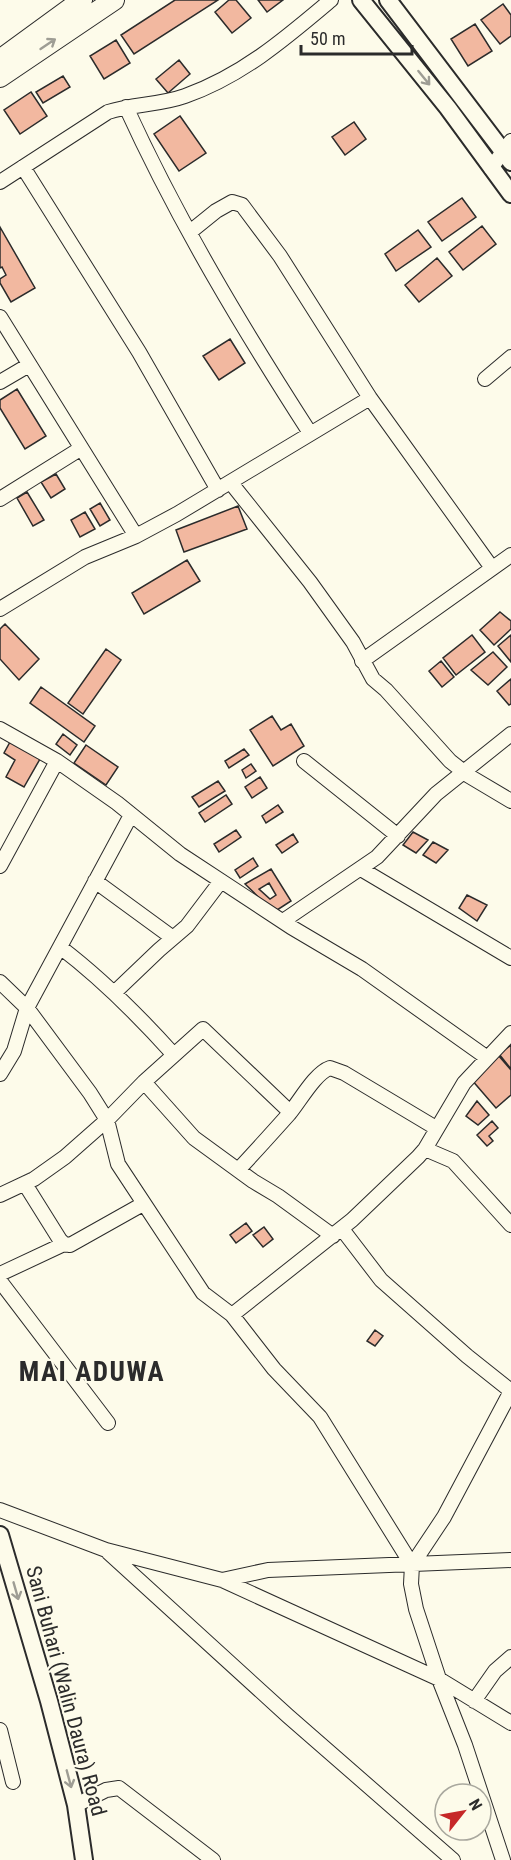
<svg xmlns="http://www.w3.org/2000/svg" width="511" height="1860" font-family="'Roboto Condensed',sans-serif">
  <rect width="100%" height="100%" fill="#fdfbea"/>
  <path fill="#f2b8a0" stroke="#2b2b2b" stroke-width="1.5" fill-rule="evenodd" d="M175 0H218L134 54 121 35Z
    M229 0H236L251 18 232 33 215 12Z
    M258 0H283L267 12Z
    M503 4 511 15V36L500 44 481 20Z
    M475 24 492 51 468 66 451 39Z
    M116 40 130 63 104 79 90 56Z
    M179 60 190 74 168 93 156 79Z
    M63 76 70 87 43 103 36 92Z
    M31 92 47 116 20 134 4 110Z
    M180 116 206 153 179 171 154 134Z
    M354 122 366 139 345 155 332 137Z
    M462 198 476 217 442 241 428 222Z
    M482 226 496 244 463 270 449 252Z
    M0 227 35 288 11 302 0 283V279L6 275 2 267 0 268Z
    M418 230 431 247 396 271 385 254Z
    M437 258 452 276 419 302 405 285Z
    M230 339 245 363 219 380 203 356Z
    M17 389 46 436 25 449 0 408V400Z
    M56 474 65 489 51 498 41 482Z
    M27 492 44 520 33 526 17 498Z
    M100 503 110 520 100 526 90 509Z
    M238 506 247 529 184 552 176 530Z
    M85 512 95 529 80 537 71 520Z
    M187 560 200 581 144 614 132 593Z
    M500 612 511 621V629L494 645 480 630Z
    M5 624 39 659 19 680 0 659V629Z
    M472 635 485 652 456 675 443 658Z
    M511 635V662L498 646Z
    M106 649 121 660 83 714 68 703Z
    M493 652 507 667 488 685 471 670Z
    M441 661 454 677 442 687 429 671Z
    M511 679V704L509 705 497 691Z
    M41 687 95 726 84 742 30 703Z
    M272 716 281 730 291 724 304 746 273 766 250 730Z
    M63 734 77 745 70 755 56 744Z
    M10 742 40 759 24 787 6 777 15 760 4 753Z
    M86 745 118 767 106 785 74 763Z
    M244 749 249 755 229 768 225 761Z
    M251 764 256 771 246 778 242 770Z
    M260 777 267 788 252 798 245 787Z
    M218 781 225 791 199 807 192 797Z
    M226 795 232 804 205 822 199 813Z
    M278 805 283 812 266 823 262 816Z
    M236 830 241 837 219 852 214 844Z
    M413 832 428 840 416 853 403 845Z
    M293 834 298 842 282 853 276 845Z
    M433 842 448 850 436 863 423 855Z
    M253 858 258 866 240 878 235 870Z
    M271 869 291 901 274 912 245 884ZM269 883 276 895 270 899 259 889Z
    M467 895 487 905 477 921 459 908Z
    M511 1045V1069L499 1054Z
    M498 1055 511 1070V1095L496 1108 471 1079Z
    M477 1101 489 1115 478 1125 466 1116Z
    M492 1121 498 1128 489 1136 493 1141 487 1146 477 1135Z
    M246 1223 252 1231 236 1243 230 1235Z
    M264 1227 273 1239 263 1247 253 1235Z
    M375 1330 383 1336 375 1346 367 1341Z"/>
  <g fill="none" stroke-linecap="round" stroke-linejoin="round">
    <defs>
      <path id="minor" d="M126 107C178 221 243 329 310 433
        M23 167 139 352 218 490
        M491 168 511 141
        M0 182 108 112C133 104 160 105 185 96 242 76 286 38 331 0
        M190 232 216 211 232 202 242 205 280 256 370 398 492 568
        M0 317 136 536
        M485 379 511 357
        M0 382 29 365
        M231 483 310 582 353 642 373 679 386 690 450 761 469 776 511 801
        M0 499 80 449
        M0 609 85 557 136 536 177 514 370 398
        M362 661 511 555
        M0 729 57 761 117 803 180 854 291 927 362 969 486 1057
        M304 761 398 836
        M0 866 57 761
        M361 869 511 958
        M95 881 173 938
        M283 921 377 857 436 794 511 734
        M60 947C102 979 139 1016 174 1055
        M0 982 27 1008 90 1093 107 1120 118 1164 203 1293 232 1315 274 1369 320 1417 412 1565
        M114 993 159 950 187 926 221 881
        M0 1074 14 1051 27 1008 131 815
        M144 1082 194 1138 253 1181 278 1196 333 1236
        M425 1149 453 1161 511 1225
        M238 1170C255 1152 272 1133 289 1114 300 1101 315 1073 330 1068L344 1073 436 1128
        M25 1184 60 1240 64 1244 70 1245 143 1204
        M0 1195 34 1179 65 1157 107 1120 144 1082 203 1029 290 1112
        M342 1229 381 1280 467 1356 511 1391
        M0 1274 64 1244
        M0 1281 108 1423
        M232 1315 352 1220 418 1157 425 1149 464 1083 511 1033
        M0 1510 106 1550 222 1580 439 1679 511 1723
        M108 1552 288 1716 453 1860
        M222 1580 268 1570 511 1560
        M474 1701 495 1671 511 1657
        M0 1730 13 1782
        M76 1805 106 1790 119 1788 213 1860
        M503 1860 465 1745 439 1679 416 1609 411 1584 412 1565 444 1517 511 1391"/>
      <path id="tertiary" d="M361 0 448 108 511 194
        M388 0 511 162
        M0 1535 49 1701 76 1805 84 1860"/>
      <path id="secondary" d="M0 60 82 0
        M0 77 114 0"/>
    </defs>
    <use href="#minor" stroke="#2b2b2b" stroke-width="16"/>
    <use href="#tertiary" stroke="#2b2b2b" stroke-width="20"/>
    <use href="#secondary" stroke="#2b2b2b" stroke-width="22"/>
    <use href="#minor" stroke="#fdfbea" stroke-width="14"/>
    <use href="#tertiary" stroke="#fdfbea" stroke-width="16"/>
    <use href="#secondary" stroke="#fdfbea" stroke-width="20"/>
  </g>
  <defs><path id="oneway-shaft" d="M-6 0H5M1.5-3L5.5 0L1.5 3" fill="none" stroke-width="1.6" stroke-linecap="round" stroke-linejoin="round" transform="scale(1.5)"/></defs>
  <g stroke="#9e9d94">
    <use href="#oneway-shaft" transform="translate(48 44) rotate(-34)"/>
    <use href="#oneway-shaft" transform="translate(424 78) rotate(51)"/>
    <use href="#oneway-shaft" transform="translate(16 1591) rotate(74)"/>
    <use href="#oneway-shaft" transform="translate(69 1779) rotate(75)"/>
  </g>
  <g text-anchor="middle" stroke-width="4.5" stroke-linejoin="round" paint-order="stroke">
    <g font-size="21" fill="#2b2b2b" stroke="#fdfbea">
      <text transform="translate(66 1691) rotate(75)" y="7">Sani Buhari (Walin Daura) Road</text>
    </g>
    <g font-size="27" font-weight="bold" letter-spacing="1.5" fill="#2b2b2b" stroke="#fdfbea">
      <text x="92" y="1381">MAI ADUWA</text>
    </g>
  </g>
  <g transform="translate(463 1812) rotate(59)"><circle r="28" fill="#fdfbea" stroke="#a9a89e" stroke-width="1.5"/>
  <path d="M0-4.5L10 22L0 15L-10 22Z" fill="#c62828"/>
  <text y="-9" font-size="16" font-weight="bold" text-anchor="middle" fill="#2b2b2b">N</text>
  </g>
  <path d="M301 45v9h111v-9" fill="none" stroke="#2b2b2b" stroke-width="3"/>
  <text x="310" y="45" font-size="18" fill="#2b2b2b" stroke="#fdfbea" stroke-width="4.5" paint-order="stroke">50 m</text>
</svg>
